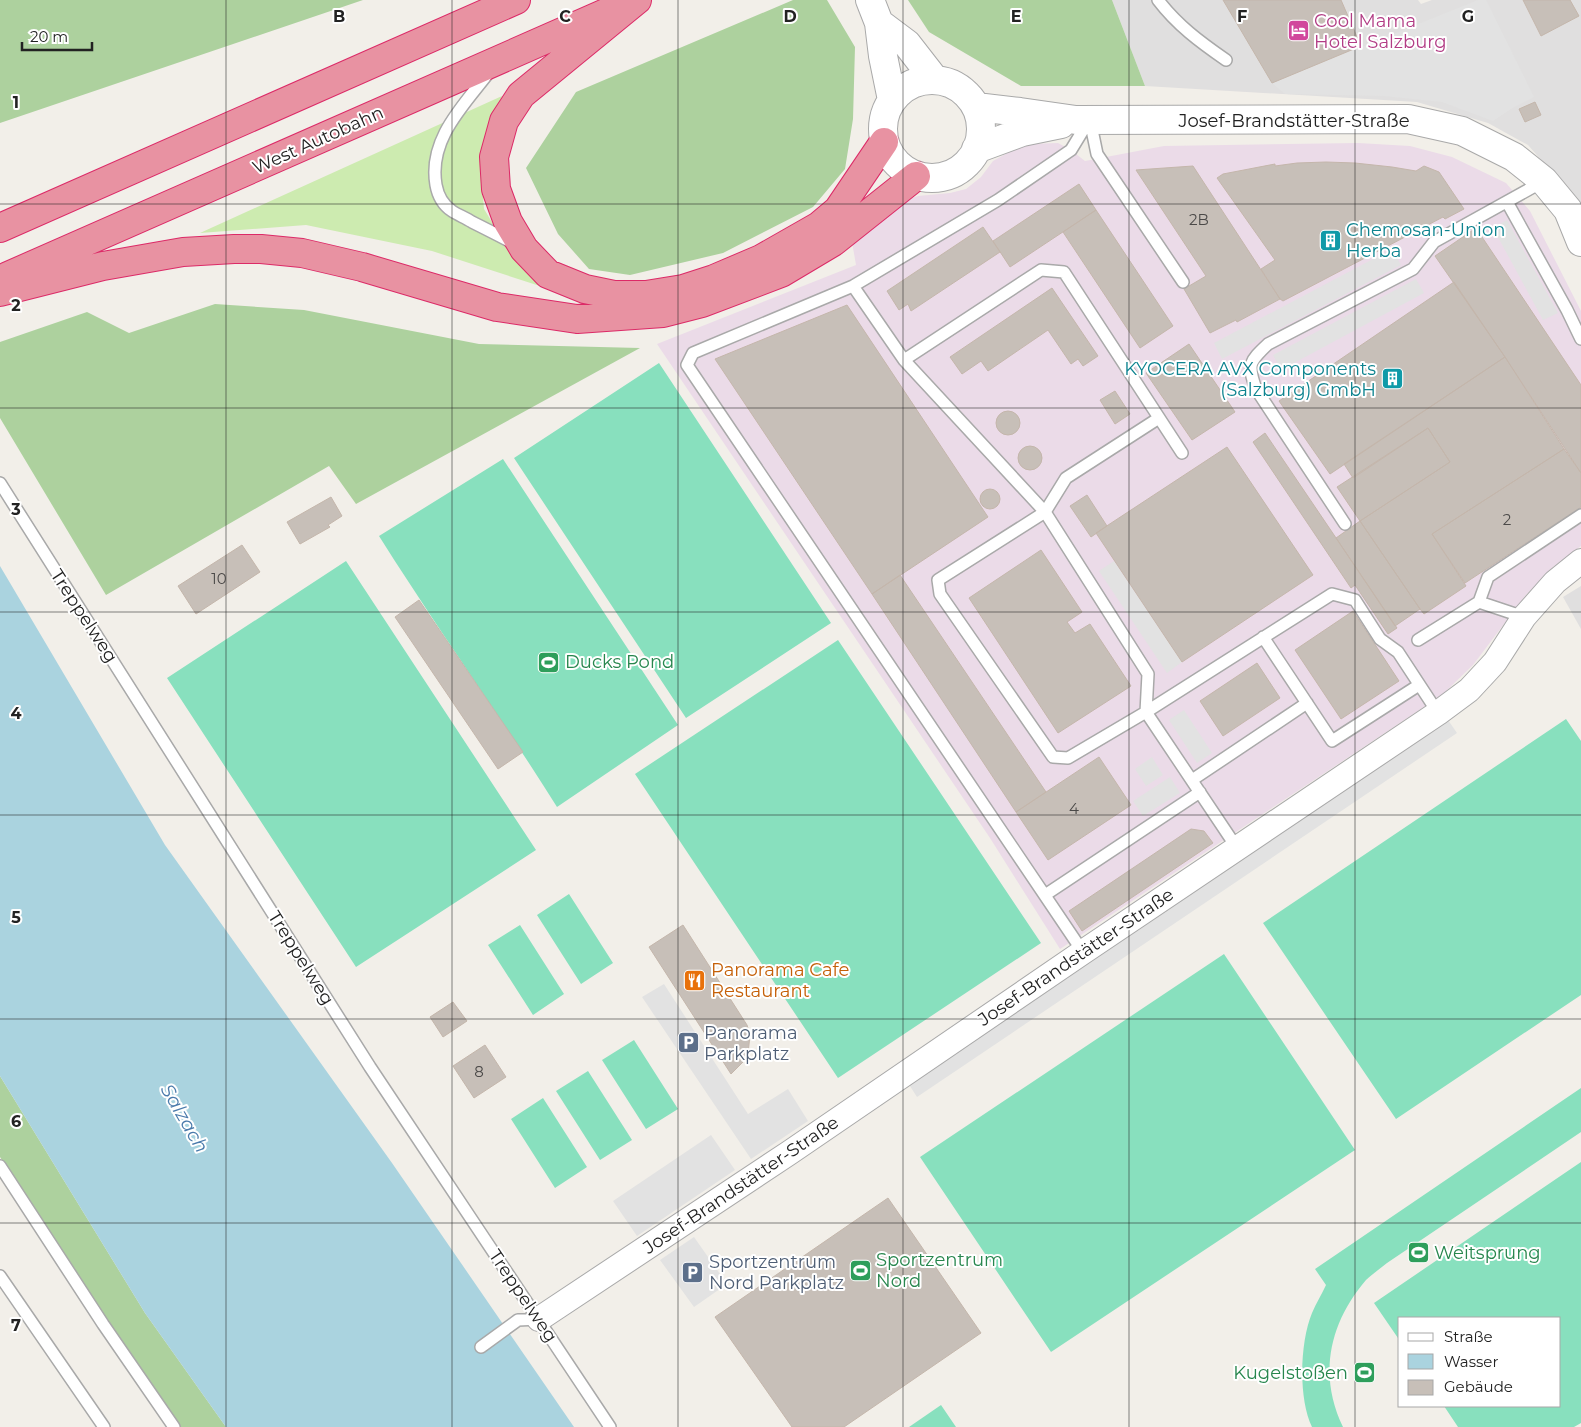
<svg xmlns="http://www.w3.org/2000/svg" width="1581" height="1427" font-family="Montserrat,sans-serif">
  <rect width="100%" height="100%" fill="#f2efe9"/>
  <path fill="#e0dfdf" d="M1112 0H1418L1421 4 1432 0H1581V211L1573 196 1528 145 1488 123 1417 102 1145 86Z
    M1581 586V629L1563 597Z"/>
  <path fill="#ebdbe8" d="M1058 143 1071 150 1085 161 1164 146 1358 143 1410 146 1452 157 1506 183 1530 211 1581 311V546L1553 567 1526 595 1473 665 1442 695 1060 949 990 838 657 344 856 265 852 242 906 200 918 196 950 193 966 189 981 177 993 161 1011 151 1029 144Z"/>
  <path fill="#cdebb0" d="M502 96 480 159 484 209 509 250 546 288 432 251 306 225 200 233Z"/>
  <path fill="#add19e" d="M0 0H363L0 123Z
    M793 0H827L855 47 853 119 845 169 813 207 723 253 630 275 589 269 558 234 526 168 576 92Z
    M908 0H1112L1145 86H1021L929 32Z
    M215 304 304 310 479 344 640 348 356 504 329 466 106 595 0 418V342L87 312 129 333Z
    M0 1076 145 1313 226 1427H180L119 1339 0 1157Z"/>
  <path fill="#88e0be" d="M659 363 831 623 686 718 514 458Z
    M503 459 678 725 557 807C500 716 437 628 379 536Z
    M346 561 536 850 356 967 167 678Z
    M838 640 1041 943 838 1078 635 774Z
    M1566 719 1581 741V995L1396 1119 1263 923Z
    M569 894 613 963 581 984 537 915Z
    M520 925 564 994 533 1015 488 945Z
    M1224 954 1355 1150 1051 1352 920 1157Z
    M634 1040 678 1109 646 1129 602 1060Z
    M588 1071 632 1140 600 1160 556 1091Z
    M1581 1088V1132L1387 1263C1380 1269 1372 1274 1366 1280 1329 1323 1318 1376 1343 1427H1312C1298 1398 1300 1342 1312 1313 1316 1303 1322 1294 1326 1285L1315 1269Z
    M543 1098 587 1167 555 1188 511 1119Z
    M1581 1162V1423L1574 1427H1458L1444 1406H1560V1318H1400V1341L1374 1303Z
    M941 1405 956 1427H909Z"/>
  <path fill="#e2e2e2" d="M1478 0H1486L1534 97 1514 107 1493 121 1442 102 1384 96 1285 94 1272 83Z
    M1507 220 1558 313 1543 320 1493 228Z
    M1392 249 1401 265 1222 359 1214 343Z
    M1416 279 1424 293 1281 370 1273 355Z
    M1114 561 1182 662 1167 673 1099 571Z
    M1184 710 1212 753 1197 763 1169 720Z
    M1448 720 1457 733 917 1097 908 1083Z
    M1152 757 1163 775 1146 786 1135 769Z
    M1170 777 1180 793 1143 816 1133 801Z
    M664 984 748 1114 788 1089 808 1121 751 1159 642 997Z
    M711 1135 735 1170 637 1236 613 1201Z
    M694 1237 727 1284 694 1307 660 1260Z"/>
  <path fill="#aad3df" d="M0 566 165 845 392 1163 574 1427H226L145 1313 0 1076Z"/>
  <path fill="#c7bfb8" stroke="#c4b6ab" d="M1223 0H1341L1361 46 1272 83Z
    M1523 0H1570L1579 16 1541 36Z
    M1535 102 1541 115 1525 122 1519 109Z
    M1326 162 1355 163 1392 167 1416 171 1424 166 1439 172 1464 209 1445 219 1443 217 1283 301 1280 299 1261 269 1275 260 1217 178 1223 174 1275 164V166L1297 163Z
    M1193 166 1280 299 1237 322 1236 320 1210 333 1184 289 1206 276 1136 170Z
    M1079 184 1096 210 1010 267 993 241Z
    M1096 210 1173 326 1140 348 1063 232Z
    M983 227 1000 252 911 311 908 304 899 310 887 291Z
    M1476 228 1581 385V473L1505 357 1435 256Z
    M1454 282 1505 357 1330 474 1279 401Z
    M1052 288 1098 356 1083 366 1078 359 1071 364 1048 330 988 371 981 361 962 374 950 357Z
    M847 305 988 517 872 594 715 359Z
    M1189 344 1235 412 1192 440 1146 373Z
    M1505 357 1564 449 1432 534 1466 586 1424 614 1420 609 1360 521 1450 462 1428 428 1353 478 1344 464Z
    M1115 391 1130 414 1115 424 1100 400Z
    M996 423a12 12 0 1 1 24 0a12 12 0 1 1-24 0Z
    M1428 428 1450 462 1360 521 1337 487Z
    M1265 433 1397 628 1388 634 1355 585 1351 588 1253 442Z
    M1018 458a12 12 0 1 1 24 0a12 12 0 1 1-24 0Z
    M1227 447 1313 575 1182 662 1096 533Z
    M1564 449 1581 473V507L1465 583 1432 534Z
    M980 499a10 10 0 1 1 20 0a10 10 0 1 1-20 0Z
    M1087 495 1107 526 1091 537 1070 506Z
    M331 497 342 516 328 525 330 527 300 544 287 522Z
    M1360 521 1420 609 1395 626 1336 538Z
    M242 545 260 572 196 614 178 586Z
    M1041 550 1082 612 1067 622 1075 633 1090 624 1131 686 1058 733 969 598Z
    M900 575 1046 792 1016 812 872 594Z
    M419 600 523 752 498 769 395 617Z
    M1353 611 1399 681 1341 719 1295 650Z
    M1257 663 1280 698 1223 736 1200 701Z
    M1099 757 1131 805 1048 860 1016 812Z
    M1191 829 1204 831 1213 843 1082 931 1069 911Z
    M683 925 747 1025 750 1035 748 1054 743 1062 731 1074 649 947Z
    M453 1002 467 1021 443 1037 430 1017Z
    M485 1045 506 1077 474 1098 453 1066Z
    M888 1198 981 1333 844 1427H792L715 1317Z"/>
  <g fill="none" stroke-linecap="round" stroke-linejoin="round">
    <defs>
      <path id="service" d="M1158 0C1177 25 1200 42 1226 60
        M490 71C464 105 428 139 436 185 438 196 443 205 452 211 458 215 466 218 472 222 486 229 500 236 513 243
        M1090 120 1097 154 1183 282
        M1507 202 1567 310 1581 339
        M853 286 904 360 1045 512 1148 674 1146 712 1237 848
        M904 360 1041 270 1064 272 1182 453
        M1159 418 1066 478 1045 512 938 580 940 594 1053 757 1068 758 1146 712 1332 594 1355 600 1380 639 1398 652 1438 713
        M0 483 370 1067 610 1427
        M1345 524 1256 389C1247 364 1249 362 1268 344L1413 269 1434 242 1544 181
        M1479 602 1524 617
        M1263 637 1332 741 1419 685
        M1418 640 1479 602 1488 577 1581 515
        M1192 780 1307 703
        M1045 895 1200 792
        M1083 952 687 365 693 353 853 286 998 200 1071 150 1088 122
        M0 1166 103 1324 174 1427
        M0 1276 104 1427
        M481 1347 518 1320 539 1319"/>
      <path id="minor" d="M539 1319 789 1153 1083 952 1438 713 1469 690 1495 662 1524 617 1555 582 1581 561"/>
      <path id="tertiary" d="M870 0 879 23 883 56 892 100
        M879 23 907 44 935 80
        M883 129a49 49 0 1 1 98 0a49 49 0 1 1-98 0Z
        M976 107 1020 112 1076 120 1408 119 1462 131 1514 157 1544 181 1568 210 1581 242
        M976 149 1022 132 1061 124"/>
      <path id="motorway" d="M637 0 521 95 504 121 494 157 496 189 508 222 524 249 548 274 585 289 614 295H646L683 289 714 279 761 259 819 226 838 210 884 142
        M0 228 516 0
        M8 276 610 11
        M0 292 103 266 183 252 234 249H261L302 253 362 267 497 307 577 319 663 313 702 303 781 273 833 242 916 176"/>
    </defs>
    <use href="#service" stroke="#a9a9a9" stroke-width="14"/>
    <use href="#minor" stroke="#a9a9a9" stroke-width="26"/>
    <use href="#tertiary" stroke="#a9a9a9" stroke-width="30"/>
    <use href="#motorway" stroke="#dc2a67" stroke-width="30"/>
    <use href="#service" stroke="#fff" stroke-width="11"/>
    <use href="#minor" stroke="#fff" stroke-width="24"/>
    <use href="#tertiary" stroke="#fff" stroke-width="28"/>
    <use href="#motorway" stroke="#e892a2" stroke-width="28"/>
  </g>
  <path fill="none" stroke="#222" stroke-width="1" stroke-opacity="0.55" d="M226 0V1427M452 0V1427M678 0V1427M903 0V1427M1129 0V1427M1355 0V1427M0 204H1581M0 408H1581M0 612H1581M0 815H1581M0 1019H1581M0 1223H1581"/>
  <defs>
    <symbol id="hotel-square" viewBox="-11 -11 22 22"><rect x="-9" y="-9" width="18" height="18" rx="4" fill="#d1479c" stroke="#fff"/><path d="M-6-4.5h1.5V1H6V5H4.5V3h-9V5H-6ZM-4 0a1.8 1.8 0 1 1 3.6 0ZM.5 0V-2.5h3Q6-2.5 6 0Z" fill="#fff"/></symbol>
    <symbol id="building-square" viewBox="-11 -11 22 22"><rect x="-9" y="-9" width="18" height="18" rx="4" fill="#0f9aa8" stroke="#fff"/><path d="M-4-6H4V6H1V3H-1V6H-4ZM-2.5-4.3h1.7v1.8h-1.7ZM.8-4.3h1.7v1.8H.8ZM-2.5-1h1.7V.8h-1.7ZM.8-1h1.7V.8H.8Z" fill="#fff"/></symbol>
    <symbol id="stadium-square" viewBox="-11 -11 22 22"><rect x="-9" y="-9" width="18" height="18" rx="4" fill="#2e9e5b" stroke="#fff"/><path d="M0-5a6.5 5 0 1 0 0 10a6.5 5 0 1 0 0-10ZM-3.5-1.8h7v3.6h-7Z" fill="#fff"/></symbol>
    <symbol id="restaurant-square" viewBox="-11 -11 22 22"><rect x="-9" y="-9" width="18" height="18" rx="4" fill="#e8710a" stroke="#fff"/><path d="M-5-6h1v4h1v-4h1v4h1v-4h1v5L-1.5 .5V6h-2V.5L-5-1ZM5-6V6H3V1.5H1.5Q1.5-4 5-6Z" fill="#fff"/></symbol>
    <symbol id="parking-square" viewBox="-11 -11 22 22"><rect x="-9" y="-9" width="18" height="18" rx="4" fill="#5c6f8a" stroke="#fff"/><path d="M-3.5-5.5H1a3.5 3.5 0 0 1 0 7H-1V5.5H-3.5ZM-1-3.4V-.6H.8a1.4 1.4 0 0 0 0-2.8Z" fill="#fff"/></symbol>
  </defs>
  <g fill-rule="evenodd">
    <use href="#hotel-square" x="1286" y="18" width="25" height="25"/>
    <use href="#building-square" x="1318" y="228" width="25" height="25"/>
    <use href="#building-square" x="1380" y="366" width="25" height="25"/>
    <use href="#stadium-square" x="536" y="650" width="25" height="25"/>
    <use href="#restaurant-square" x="682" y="968" width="25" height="25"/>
    <use href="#parking-square" x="676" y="1030" width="25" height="25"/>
    <use href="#stadium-square" x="1406" y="1240" width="25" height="25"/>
    <use href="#stadium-square" x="848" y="1258" width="25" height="25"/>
    <use href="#parking-square" x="680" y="1260" width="25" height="25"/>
    <use href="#stadium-square" x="1352" y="1360" width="25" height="25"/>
  </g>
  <g text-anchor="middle" stroke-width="4" stroke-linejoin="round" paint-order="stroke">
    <g font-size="15" fill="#4b4948">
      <text x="1199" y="225">2B</text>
      <text x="1507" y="525">2</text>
      <text x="219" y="584">10</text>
      <text x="1074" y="814">4</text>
      <text x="479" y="1077">8</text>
    </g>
    <g font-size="18" fill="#b23c85" stroke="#fff" text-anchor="start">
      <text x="1314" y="27">Cool Mama<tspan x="1314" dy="21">Hotel Salzburg</tspan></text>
    </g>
    <g font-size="18" fill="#222" stroke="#fff">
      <text x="1294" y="127">Josef-Brandstätter-Straße</text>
      <text transform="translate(318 140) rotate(-24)" y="6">West Autobahn</text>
      <text transform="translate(84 616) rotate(57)" y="6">Treppelweg</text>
      <text transform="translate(1076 957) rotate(-34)" y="6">Josef-Brandstätter-Straße</text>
      <text transform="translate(301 958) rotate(58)" y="6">Treppelweg</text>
      <text transform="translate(741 1185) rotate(-34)" y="6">Josef-Brandstätter-Straße</text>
      <text transform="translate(523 1296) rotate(56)" y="6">Treppelweg</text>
    </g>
    <g font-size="18" fill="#0d838f" stroke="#fff" text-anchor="start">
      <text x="1346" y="236">Chemosan-Union<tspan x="1346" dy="21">Herba</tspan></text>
      <text x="1376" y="375" text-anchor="end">KYOCERA AVX Components<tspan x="1376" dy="21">(Salzburg) GmbH</tspan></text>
    </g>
    <g font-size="18" fill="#27864d" stroke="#fff" text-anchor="start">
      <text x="565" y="668">Ducks Pond</text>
      <text x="1434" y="1259">Weitsprung</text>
      <text x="876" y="1266">Sportzentrum<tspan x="876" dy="21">Nord</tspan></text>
      <text x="1348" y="1379" text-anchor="end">Kugelstoßen</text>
    </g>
    <g font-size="18" fill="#c56008" stroke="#fff" text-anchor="start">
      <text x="711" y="976">Panorama Cafe<tspan x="711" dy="21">Restaurant</tspan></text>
    </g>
    <g font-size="18" fill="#4e5e75" stroke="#fff" text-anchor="start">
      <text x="704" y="1039">Panorama<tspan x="704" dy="21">Parkplatz</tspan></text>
      <text x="709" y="1268">Sportzentrum<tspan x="709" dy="21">Nord Parkplatz</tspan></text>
    </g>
    <g font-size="19" font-style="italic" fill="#4a7aab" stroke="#fff">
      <text transform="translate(185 1118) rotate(60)" y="7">Salzach</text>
    </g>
  </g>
  <g font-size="16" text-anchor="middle" font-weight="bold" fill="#222" stroke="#fff" stroke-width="4" stroke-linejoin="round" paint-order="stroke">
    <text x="339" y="22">B</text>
    <text x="565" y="22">C</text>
    <text x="790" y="22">D</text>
    <text x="1016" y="22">E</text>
    <text x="1242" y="22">F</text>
    <text x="1468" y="22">G</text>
    <text x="16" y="108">1</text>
    <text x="16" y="311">2</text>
    <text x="16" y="515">3</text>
    <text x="16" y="719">4</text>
    <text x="16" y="923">5</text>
    <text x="16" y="1127">6</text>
    <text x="16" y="1331">7</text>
  </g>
  <rect x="1398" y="1317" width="162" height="90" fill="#ffffff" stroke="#a7a7a7"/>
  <rect x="1408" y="1333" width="25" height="8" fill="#ffffff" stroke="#a7a7a7"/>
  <text x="1444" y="1342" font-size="15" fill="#222222">Straße</text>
  <rect x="1408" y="1354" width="25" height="15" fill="#aad3df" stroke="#a7a7a7"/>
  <text x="1444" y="1367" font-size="15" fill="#222222">Wasser</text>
  <rect x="1408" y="1380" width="25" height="15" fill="#c7bfb8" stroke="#a7a7a7"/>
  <text x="1444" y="1392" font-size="15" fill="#222222">Gebäude</text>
  <path d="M22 42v8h70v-8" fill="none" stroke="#222222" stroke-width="2.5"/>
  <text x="30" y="42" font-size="15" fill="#222222" stroke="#ffffff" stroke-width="4" paint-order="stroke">20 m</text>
</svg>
